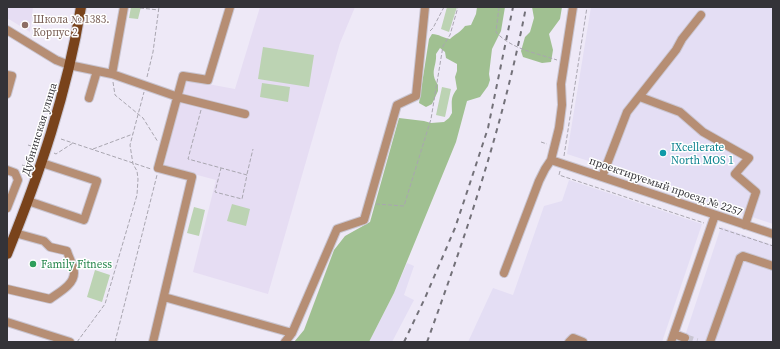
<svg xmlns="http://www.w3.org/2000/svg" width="780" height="349" font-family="'Source Serif 4',serif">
  <rect width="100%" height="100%" fill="#eee9f7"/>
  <path fill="#e4def4" d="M591 7H773V224L601 165 567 154Z
    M569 180 702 224 662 342H468L493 288 513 295 544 206 562 201Z
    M721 227 773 245V342H683Z
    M407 263 414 266 404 295 414 300 392 342H369L394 293Z"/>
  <path fill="#e6ddf3" d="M7 7H33L30 32 7 18Z
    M260 7H355L340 43 268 294 193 272 216 180 164 166 186 80 235 89Z"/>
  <path fill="#bcd3b3" d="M131 7H141L138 19 129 18Z
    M447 7H457L449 32 441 29Z
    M263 47 314 55 309 87 258 79Z
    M262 83 290 87 288 102 260 97Z
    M442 87 451 89 445 117 436 115Z
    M232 204 250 209 246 226 227 221Z
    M194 207 205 210 199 236 187 233Z
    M95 270 110 275 102 302 87 297Z"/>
  <path fill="#a0c091" d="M477 7H505L501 31 492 49 489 74 490 80 488 86 480 97 467 101 456 142 394 293 369 342H294L304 330 334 250 345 236 370 222 399 118 424 121 431 123 444 122 449 118 452 113C452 102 450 98 457 89L455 77 457 71V64L446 58 445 52 440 48 436 54C437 67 429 72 438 85V91L432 104 426 107 419 103 429 39 432 34C439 34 443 38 450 39 455 34 461 32 465 26L471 25 476 14Z
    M532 7H562L560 19 549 34 553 50 551 62 542 63 523 57 521 51 525 37 530 32 534 18Z"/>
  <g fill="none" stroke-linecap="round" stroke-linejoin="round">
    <path stroke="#c9c5d1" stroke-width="8" stroke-dasharray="8 4" stroke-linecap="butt" d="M685 338 697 342"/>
    <defs>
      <path id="minor" d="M7 30 56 60 69 65 112 74 181 98 245 114
        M112 74 124 7
        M7 75 12 76 7 94
        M640 97 680 112 703 132 749 158 735 174 756 192 745 225
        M89 98 97 71
        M551 160 773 234
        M7 170 15 173 18 180 7 208
        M602 177 627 112 676 50 682 39 701 15
        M28 201 84 220 97 181 42 163
        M504 273 539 181 545 169 551 160 559 128 562 105 561 84 573 7
        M7 289 50 299C58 293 74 285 74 273 74 266 69 258 67 251L50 247 44 241 15 233
        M164 297 292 333
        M7 322 70 342
        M674 334 685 338
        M153 342 192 177 158 168 183 76 208 80 230 7
        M285 342 292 333 337 229 364 220 397 105 416 96 425 7
        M569 342 573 338 583 342
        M671 342 715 215
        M710 342 740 258 743 256 773 266"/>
      <path id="major" d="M7 254C40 173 67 93 81 7"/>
    </defs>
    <use href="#minor" stroke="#c9c5d1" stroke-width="10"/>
    <use href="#major" stroke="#c9c5d1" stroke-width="12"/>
    <path stroke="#a9a6b0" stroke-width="1" stroke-dasharray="4 2" stroke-linecap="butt" d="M499 7 496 32C511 49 536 53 557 60
      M140 8 159 10
      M430 31 433 28 444 7
      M147 77 153 52 159 7
      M113 82 115 95 143 118 158 142
      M201 110 188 159 247 175 242 199 215 192 221 168
      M61 139 151 169
      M541 142 547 144
      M28 145 37 148
      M93 149 133 134
      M54 153 56 154 73 143
      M564 156 587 7
      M22 165 31 168
      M560 171 559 175 704 223
      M247 174 253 149
      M376 204 404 206 431 119 443 46 450 35 458 7
      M719 228 773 246
      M77 342 105 304 137 195 138 179 137 171 133 164 130 145 144 92
      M115 342 157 175"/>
    <use href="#minor" stroke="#b68e74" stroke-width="8"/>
    <use href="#major" stroke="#79431b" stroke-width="10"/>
    <path stroke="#737179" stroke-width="2" stroke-dasharray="5 5" stroke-linecap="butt" d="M404 342 425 298 455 228 471 180 488 128 513 7
      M427 342C467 232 504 122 526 7"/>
  </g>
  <circle fill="#8d6e63" stroke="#fff" stroke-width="1.5" cx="25" cy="25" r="4"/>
  <circle fill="#0f9aa8" stroke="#fff" stroke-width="1.5" cx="663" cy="153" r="4"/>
  <circle fill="#2e9e5b" stroke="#fff" stroke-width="1.5" cx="33" cy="264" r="4"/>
  <g text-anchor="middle" stroke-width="3" stroke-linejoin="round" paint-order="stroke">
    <g font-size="11" fill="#785e54" stroke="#fff" text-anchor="start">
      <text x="33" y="23">Школа № 1383.<tspan x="33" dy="13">Корпус 2</tspan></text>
    </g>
    <g font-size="11" fill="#343338" stroke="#fff">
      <text transform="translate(39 129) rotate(-73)" y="4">Дубнинская улица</text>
      <text transform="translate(666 186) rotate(19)" y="4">проектируемый проезд № 2257</text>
    </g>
    <g font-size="11" fill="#0d838f" stroke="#fff" text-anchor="start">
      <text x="671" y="151">IXcellerate<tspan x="671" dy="13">North MOS 1</tspan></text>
    </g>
    <g font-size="11" fill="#27864d" stroke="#fff" text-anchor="start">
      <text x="41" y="268">Family Fitness</text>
    </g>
  </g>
  <rect width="780" height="349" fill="none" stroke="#343338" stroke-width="16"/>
</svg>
